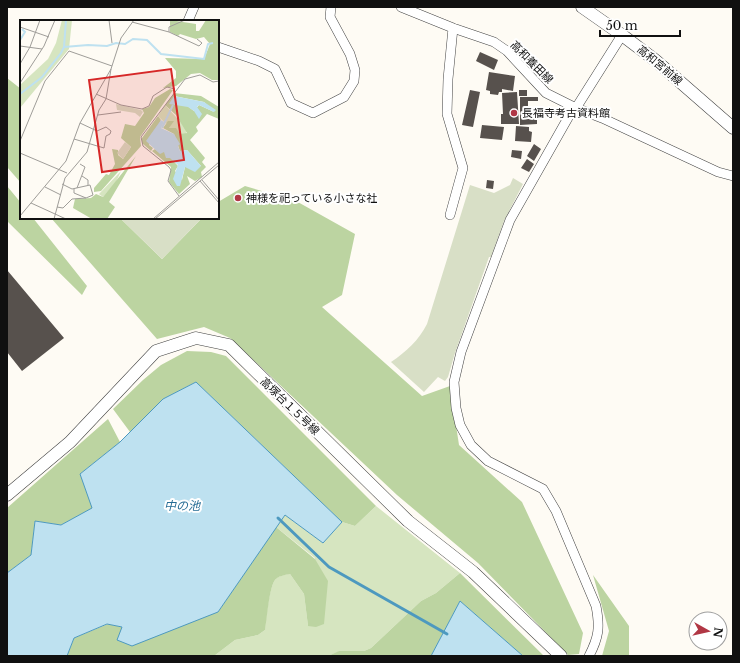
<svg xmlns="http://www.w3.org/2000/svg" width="740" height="663" font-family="'Libre Baskerville','Noto Sans JP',serif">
  <rect width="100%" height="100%" fill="#fefbf4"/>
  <path fill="#d6e5c0" d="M376 506 460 573 436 593 421 601 371 648 364 651H340L328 656H214L235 640 258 635 265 630C266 619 269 588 275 580 279 575 285 575 290 574L304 594 308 626 315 558 276 527 285 515 323 543 342 522 355 526Z"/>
  <path fill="#bcd4a1" d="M7 78 21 89V183L7 167Z
    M7 186 21 203V218H33L87 286 82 295 7 221Z
    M245 186 296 201 355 234 342 295 322 307 422 396 450 386 459 445 522 502 583 633 579 654 568 655 478 563 397 495 230 338 204 327 157 339 51 218H120L162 259 202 218H218V202Z
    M187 351 211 352 226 356 376 506 355 526 342 522 196 382 163 399 130 432 113 409 143 380 161 365Z
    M108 419 120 442 80 474 93 508 61 525 35 521 31 555 7 573V508Z
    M276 527 315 559 328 581 324 624 316 627 308 626 304 594 290 574C285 575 278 576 275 580 269 588 267 619 265 630L258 635 235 640 214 656H67L74 638 108 624 122 627 218 612Z
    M460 573 543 655V656H523L460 601 431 656H328L339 651H364L371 648 421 601 436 593Z
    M593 575 629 626V656H602L609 631Z"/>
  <path fill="#d8dfc6" d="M513 178 523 184 504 221 491 257H489L455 353 448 377 445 381 438 377 424 392 391 362C406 352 419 340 427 324L470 185 494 193 510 185Z
    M120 218H202L162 259Z"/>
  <path fill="#bee1f0" stroke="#4d99bf" d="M196 382 342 522 323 543 285 515 218 612 132 646 117 640 122 627 107 624 74 638 67 656H7V573L31 555 35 521 61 525 92 508 80 474 120 442 163 399Z
    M460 601 523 656H431Z"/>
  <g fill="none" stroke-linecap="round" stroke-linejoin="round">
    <path stroke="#4d99bf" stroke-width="3" d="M278 518 329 567 447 634"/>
  </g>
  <path fill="#57514d" d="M480 52 498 60 494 70 476 61Z
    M489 72 515 76 513 91 502 89V92H499L498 95 490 94V91L486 90Z
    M470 90 480 92 473 127 462 125Z
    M519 90H527V96H519Z
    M517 92 519 124H501V114H503L502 93Z
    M520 97H538V101H528V115L537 114V124L520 125Z
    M482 125 504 127 502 140 480 138Z
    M516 126 529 127V131L532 132 531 142 515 141Z
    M534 144 541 149 534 161 527 156Z
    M512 150 522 151 521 159 511 157Z
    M527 159 534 164 529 172 521 168Z
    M487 180 494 181 493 189 486 188Z
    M7 270 64 338 22 371 7 352Z"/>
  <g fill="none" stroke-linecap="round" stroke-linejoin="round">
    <defs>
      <path id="minor" d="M401 7 453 28 494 42 507 51 546 93 576 108 602 118 718 172 733 176
        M188 21 194 7
        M218 47 259 61 275 69 291 103 313 113 344 97 354 81 355 70 350 54 330 17 331 7
        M450 215 463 168 447 114 448 79 453 28
        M589 656C599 637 600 627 596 606L556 511 543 489 488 461 471 445 460 425 456 408 454 382 461 352 510 220 569 116 576 108 622 35"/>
      <path id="tertiary" d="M582 7 622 35 655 60 733 128
        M7 495 70 442 156 351 196 338 229 345 408 521 473 572 561 656"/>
    </defs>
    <use href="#minor" stroke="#434343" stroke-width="10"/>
    <use href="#tertiary" stroke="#434343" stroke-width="13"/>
    <use href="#minor" stroke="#fff" stroke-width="9"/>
    <use href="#tertiary" stroke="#fff" stroke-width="12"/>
  </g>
  <g fill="#b13745" stroke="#fff" stroke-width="1.5">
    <circle cx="514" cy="113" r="4"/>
    <circle cx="238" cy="198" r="4"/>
  </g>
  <g text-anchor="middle" stroke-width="4" stroke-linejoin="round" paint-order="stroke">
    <g font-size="11" fill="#101010" stroke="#fff">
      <text transform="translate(532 62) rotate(45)" y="4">高和養田線</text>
      <text transform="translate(660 65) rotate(40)" y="4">高和宮前線</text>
      <text transform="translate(290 406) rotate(44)" y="4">高塚台１５号線</text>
    </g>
    <g font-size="11" fill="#101010" stroke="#fff" text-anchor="start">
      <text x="522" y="117">長福寺考古資料館</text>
      <text x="246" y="202">神様を祀っている小さな社</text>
    </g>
    <g font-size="12" font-style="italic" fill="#266c95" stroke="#fff">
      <text x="182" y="510">中の池</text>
    </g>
  </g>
  <g transform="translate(20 20)">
    <rect width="199" height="199" fill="#fefbf4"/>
    <path d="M42 0H52L49 29 0 88V65L28 39 36 23ZM145 85 167 109 166 115 160 114 156 109 149 108 151 104 146 103 141 108 144 102 138 96ZM101 151 96 162 83 177 79 174Z" fill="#d6e5c0"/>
    <path d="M150 0 176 4V11H179L186 0H199V60H192L180 53 171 54 156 66 143 68 156 58V51L145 38 184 39 190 24 184 17 176 19 160 14 158 16 150 12ZM150 69 153 70 120 117 121 126 81 171 74 172V168L86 154 89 155 95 144 92 129 98 130V135L103 139 111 127 101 118 105 104 115 106 124 93 122 89 129 87 135 78ZM154 73 181 76 199 87V99L187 94 176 107 178 111 170 120 185 138 182 142 186 147 181 152 182 157 175 161 167 156 170 164 159 174 149 162 151 147 132 131 135 129 140 133 144 131 158 146 155 151 162 160 165 147 181 146 167 130 160 131 154 114 143 108 148 101H154L149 108H156L160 114 167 113 156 95 145 85ZM154 76 184 82 194 92 179 85 174 91ZM138 96 141 100 129 125 133 128 131 131 122 123V118ZM116 136 89 182 95 187 87 199H72L53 188 55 179 71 178 76 174 83 177Z" fill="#bcd4a1" fill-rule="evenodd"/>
    <path d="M96 84 121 90 123 92 120 97 115 93 97 90ZM105 122 111 127 103 139 97 133Z" fill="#d8dfc6"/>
    <path d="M154 76 184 82 196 90 194 92 179 85 177 87 182 94 179 99 174 91 168 87 149 84ZM141 100 144 102 141 108 154 114 160 124 158 126 160 131 167 130 181 146 175 152 165 147 160 166H157L153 159 158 145 150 138H146L144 132 140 134 126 121Z" fill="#bee1f0"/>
    <path fill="none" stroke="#bee1f0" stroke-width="2" d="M0 20 5 12 2 9M44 27 68 25 87 26 96 23 105 24 113 19 127 20 141 34 184 39 188 24 193 23M0 74 22 57 41 33 44 27 46 0M142 108 153 85"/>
    <path fill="none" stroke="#9f9d99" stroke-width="1" d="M89 0 92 23M112 2 149 12 179 26 182 23 177 19M0 7 29 17M149 12V7L165 0M0 26 22 29M0 44 10 27 20 0M0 63 24 26 35 0M76 74 101 85 122 89 129 86 133 76 147 67 155 69M78 95 101 92M54 119 84 128 86 116 90 114 91 111 86 107 77 111 60 103M0 121 25 61 49 31 92 46M0 133 47 153M62 156 68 160V165M182 160 199 180M180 161 199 183M42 164 52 169 70 165 73 175 66 178 54 173V169M25 167 41 175M57 168 65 147 60 144M159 176 148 161 151 150 149 147 123 126 121 117 165 59 180 55 193 62 199 61M11 183 46 199M37 187 43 188 52 179 66 178M0 196 46 141 60 103 91 49 101 18 114 0M34 199 45 158 67 132 79 90 86 79 91 49M133 199 199 142M135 199 199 145"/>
    <path fill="#d62828" fill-opacity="0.15" stroke="#d62828" stroke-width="2" d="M151 49 164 140 82 152 69 60Z"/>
    <rect width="199" height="199" fill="none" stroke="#101010" stroke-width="2"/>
  </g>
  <rect width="740" height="663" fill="none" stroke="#101010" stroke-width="16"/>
  <g transform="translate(708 631) rotate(98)"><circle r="19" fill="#ffffff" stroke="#9f9f9f"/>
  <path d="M0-3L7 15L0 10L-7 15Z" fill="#b13745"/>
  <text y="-6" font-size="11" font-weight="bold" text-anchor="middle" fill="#101010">N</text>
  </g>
  <path d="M600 30v6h80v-6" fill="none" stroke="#101010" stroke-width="2"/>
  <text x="606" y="30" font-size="12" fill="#101010" stroke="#ffffff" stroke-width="3" paint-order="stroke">50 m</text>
</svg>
